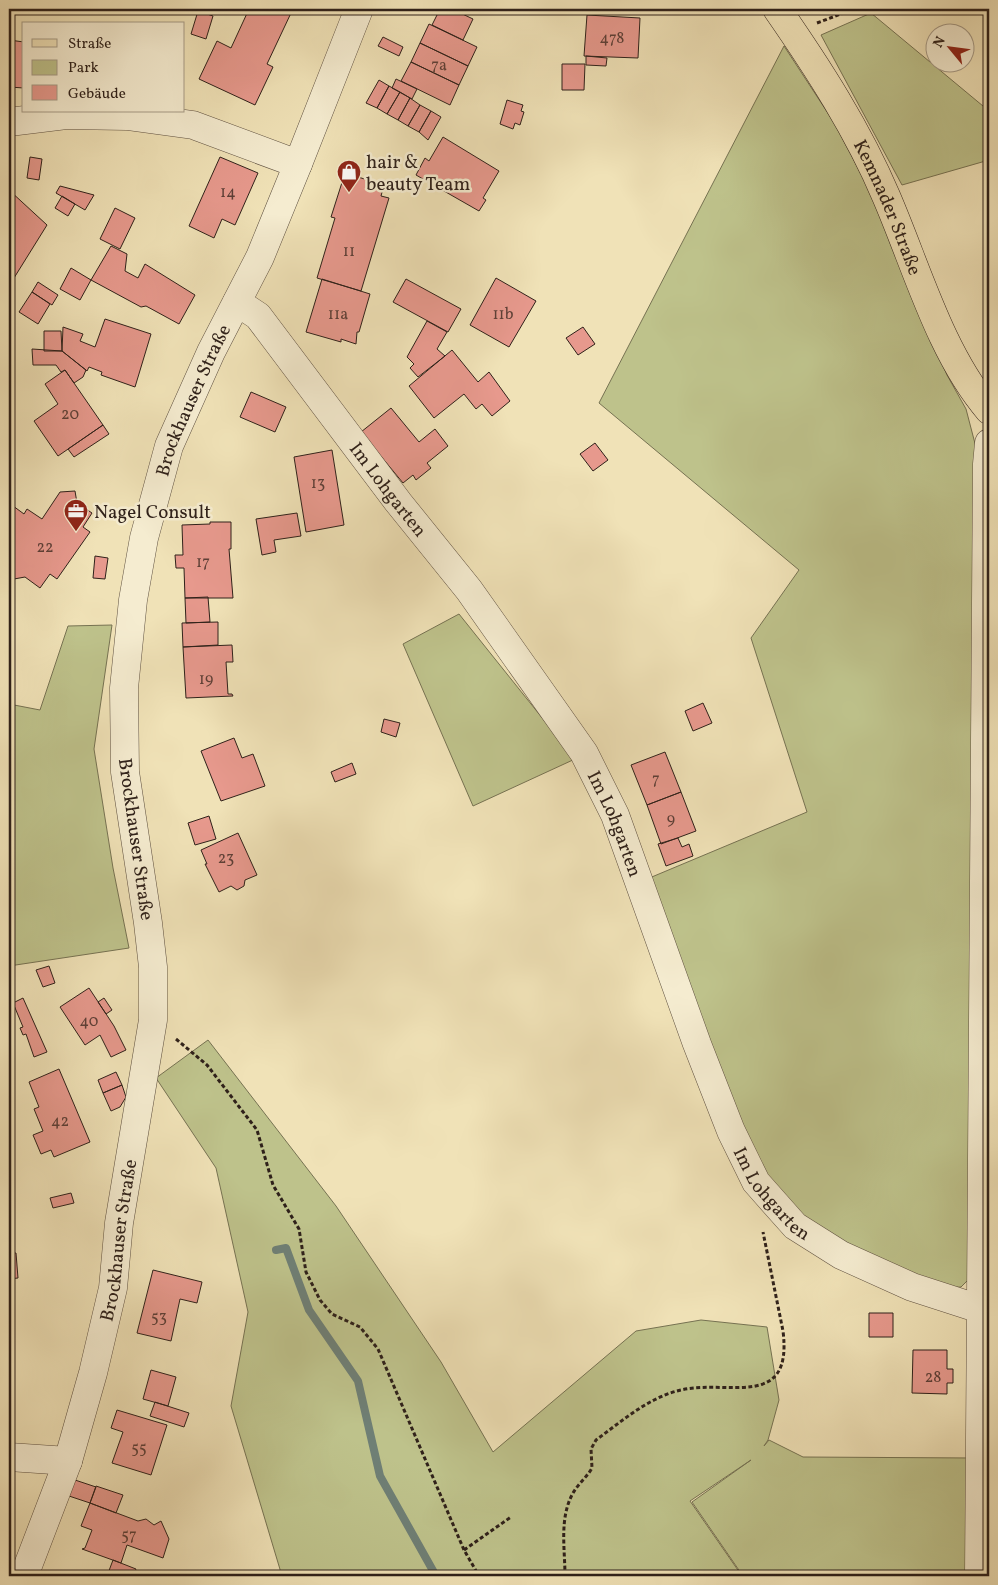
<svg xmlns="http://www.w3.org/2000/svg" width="998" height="1585" font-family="Vollkorn,serif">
  <rect width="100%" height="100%" fill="#f0e2b7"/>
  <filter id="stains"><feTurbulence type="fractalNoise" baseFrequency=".004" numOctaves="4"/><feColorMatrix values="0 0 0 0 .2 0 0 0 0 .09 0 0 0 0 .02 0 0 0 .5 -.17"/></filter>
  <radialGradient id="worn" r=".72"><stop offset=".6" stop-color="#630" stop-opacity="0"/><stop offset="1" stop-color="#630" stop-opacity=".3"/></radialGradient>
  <path fill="#bec28b" stroke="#767252" d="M871 13 989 111V160L902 185 821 35Z
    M784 46 835 124 874 199 947 375 966 409 978 455 970 1278 961 1287 946 1288 905 1276 798 1217 762 1178 647 879 807 812 751 638 799 570 599 403Z
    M459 614 575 759 473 806 403 644Z
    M112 625 94 749 113 868 129 948 9 966V704L40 710 68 626Z
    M208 1040 336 1206 441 1362 493 1452 636 1331 701 1320 767 1327 779 1400 768 1440 764 1446 769 1440 803 1457 973 1458 971 1576H743L692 1502 751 1460 690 1501 742 1576H282L231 1406 248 1312 216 1168 156 1078Z"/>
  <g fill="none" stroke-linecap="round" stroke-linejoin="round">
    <path stroke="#6f7f75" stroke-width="8" d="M276 1250 286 1248 309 1310 358 1381 380 1476 436 1576"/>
  </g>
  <path fill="#e7998d" stroke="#2f211a" d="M249 9H282L291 13 267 64 273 67 255 105 199 79 217 41 231 48Z
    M440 9H452L473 19 463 40 432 25Z
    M198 11 213 16 206 39 191 34Z
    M587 15 640 18 638 58 584 56Z
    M429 24 477 47 468 66 420 43Z
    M383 37 403 47 399 56 378 46Z
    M9 40 24 42V88L9 87Z
    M420 43 468 66 459 85 411 62Z
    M586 56 607 58 606 66 586 65Z
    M411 62 459 85 450 105 401 81Z
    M562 64H585L584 90H562Z
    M396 79 417 89 412 99 392 88Z
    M379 80 389 86 377 108 366 103Z
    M389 86 400 92 387 114 377 108Z
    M400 92 410 98 398 120 387 114Z
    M410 98 420 105 408 126 398 120Z
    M507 100 523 105 521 111 524 112 520 125 515 123 513 129 500 124Z
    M420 105 431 111 419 132 408 126Z
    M431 111 441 117 428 140 419 132Z
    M443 137 499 171 483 198 486 200 479 211 416 175 425 158 429 161Z
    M30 157 42 159 39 180 27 178Z
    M220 157 258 173 235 225 222 219 214 238 189 226Z
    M345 173 384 185 381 196 389 198 361 291 317 278 335 218 331 217Z
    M60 186 94 195 85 210 56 193Z
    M9 190 47 225 9 286Z
    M62 196 75 204 68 216 55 208Z
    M115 208 135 218 120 249 100 239Z
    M111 246 127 254 125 271 138 278 145 264 195 295 179 324 146 306 141 307 91 280Z
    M71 268 91 280 80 300 60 289Z
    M496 278 536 301 509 347 470 325Z
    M322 279 370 294 359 332H357L356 344 341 339V342L306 332Z
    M406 279 461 309 448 332 393 302Z
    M38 282 58 295 52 305 32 292Z
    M32 292 50 304 38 324 19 312Z
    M105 319 151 334 135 387 101 375 102 372 89 367 87 371 62 351 63 327 83 334 80 341 95 347Z
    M427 321 447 332 437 349 445 356 418 377 410 368 414 364 407 357Z
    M583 327 595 344 578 355 566 338Z
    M44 331H61L62 351H44Z
    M32 349 62 351 86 370 83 377 74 383 65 370 61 372 56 365H33Z
    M452 350 478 382 489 372 510 401 492 416 482 404 476 409 464 394 434 418 409 386Z
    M65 370 103 425 58 456 34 421 58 404 45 384Z
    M251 392 286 407 275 432 240 417Z
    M391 408 419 442 435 429 448 446 427 463 431 468 416 480 413 475 403 483 361 432Z
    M103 425 109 434 74 457 68 449Z
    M595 443 608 460 593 471 580 454Z
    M332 450 344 525 306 532 294 457Z
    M75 491 77 503 92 513 83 527 90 532 57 579 50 574 40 588 25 577 14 579 9 566 11 562 9 560V503L24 514 27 509 42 519 60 492Z
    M297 513 301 536 274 540 276 552 262 555 256 519Z
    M210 522H231V549H229L233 598H185L184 568H176L175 555H183L182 525 210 524Z
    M95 556 108 558 105 579 93 578Z
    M208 597 210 622 186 623 185 598Z
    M218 622V645L183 647 182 623Z
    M232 645 233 662H226L228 694H232L233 696 186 698 183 647Z
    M703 703 712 723 693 731 685 711Z
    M384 719 400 723 396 737 381 732Z
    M234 738 242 758 253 754 265 786 221 801 201 751Z
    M665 752 681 792 647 805 631 765Z
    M352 763 356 774 335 782 331 772Z
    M681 792 696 831 661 844 647 805Z
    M209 816 216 839 195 845 188 823Z
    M238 833 257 875 245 880 244 886 237 890 231 886 219 892 205 864H207L201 850Z
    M678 838 682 847 689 844 693 856 666 866 658 844Z
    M49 966 55 983 43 987 36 970Z
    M89 988 114 1026 126 1050 111 1057 100 1035 85 1045 60 1007Z
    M23 998 47 1052 34 1057 26 1034 23 1035 20 1028 23 1027 13 1003Z
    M104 998 112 1010 106 1014 98 1002Z
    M59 1069 90 1142 54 1157 51 1150 41 1154 33 1135 43 1131 34 1109 39 1107 29 1082Z
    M116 1072 122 1085 103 1093 98 1080Z
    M122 1085 126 1097 120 1107 111 1111 103 1093Z
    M71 1193 74 1203 53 1208 50 1198Z
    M9 1253H16L18 1278 9 1279Z
    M153 1270 202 1282 197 1303 180 1299 171 1341 137 1333Z
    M869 1313H893V1337H869Z
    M913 1350H947V1369H953V1383H947V1394L912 1393Z
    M151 1370 176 1377 168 1406 143 1399Z
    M155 1402 189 1413 184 1427 150 1416Z
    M117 1410 167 1425 151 1475 112 1463 123 1432 111 1428Z
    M75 1480 96 1487 90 1503 69 1496Z
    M96 1486 123 1495 116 1513 90 1503Z
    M90 1503 138 1521 146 1519 154 1525 161 1521 169 1539 163 1558 127 1545 121 1563 82 1549 85 1548 92 1530 81 1526Z
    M113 1560 136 1569 133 1576H107Z"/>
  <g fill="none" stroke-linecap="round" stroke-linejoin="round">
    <defs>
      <g id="minor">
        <path d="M9 122 66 115 127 116 193 125 298 164"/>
        <path id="s1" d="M237 302 258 316 398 502 469 590 584 753 615 815 697 1044 731 1131 756 1182 795 1226 841 1255 912 1287 980 1309"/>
        <path d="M9 1457 68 1461"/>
        <path id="s2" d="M24 1576 68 1461 93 1373 113 1288 119 1223 153 1020V967L148 923 125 772 124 688 133 600 144 538 169 446 211 352 260 257 298 164 359 9"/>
        <path d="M979 1576 987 464 989 443"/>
      </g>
      <g id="major">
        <path id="s3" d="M777 9C818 68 858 130 886 196 916 265 940 353 989 410"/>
      </g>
    </defs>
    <use href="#minor" stroke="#5f5141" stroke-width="29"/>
    <use href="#major" stroke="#2f211a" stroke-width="29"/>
    <path stroke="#2f211a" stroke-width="3" stroke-dasharray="4 2.5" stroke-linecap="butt" d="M817 23 854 9
      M176 1039 207 1065 257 1130 273 1185 299 1229 306 1272 320 1300 332 1314 360 1327 378 1349 464 1550 479 1576
      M464 1550 511 1517
      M565 1576C565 1549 559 1518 573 1493 578 1484 587 1477 592 1468L591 1449 596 1440C622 1421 649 1397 681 1390 728 1379 793 1411 783 1331L763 1232"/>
    <use href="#minor" stroke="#f5ecd0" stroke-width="28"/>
    <use href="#major" stroke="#f0e2b7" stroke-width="28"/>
  </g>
  <defs>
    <symbol id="shop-pin" viewBox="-11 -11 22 30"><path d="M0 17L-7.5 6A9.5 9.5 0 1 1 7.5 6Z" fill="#8f2418" stroke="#f5ecd0"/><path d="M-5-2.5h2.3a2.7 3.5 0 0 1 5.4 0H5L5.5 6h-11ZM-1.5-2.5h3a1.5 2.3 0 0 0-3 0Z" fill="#fff"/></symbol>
    <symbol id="office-pin" viewBox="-11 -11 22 30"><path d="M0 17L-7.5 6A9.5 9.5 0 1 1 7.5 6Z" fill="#8f2418" stroke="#f5ecd0"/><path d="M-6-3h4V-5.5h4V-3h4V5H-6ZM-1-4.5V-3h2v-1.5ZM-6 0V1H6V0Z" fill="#fff"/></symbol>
  </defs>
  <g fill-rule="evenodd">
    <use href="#shop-pin" x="335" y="158" width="28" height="38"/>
    <use href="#office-pin" x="62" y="497" width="28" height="38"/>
  </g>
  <g text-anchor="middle" stroke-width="5" stroke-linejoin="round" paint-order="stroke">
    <g font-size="16" fill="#5d3f37">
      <text x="612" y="43">478</text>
      <text x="439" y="70">7a</text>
      <text x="228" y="197">14</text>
      <text x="349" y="256">11</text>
      <text x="338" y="319">11a</text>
      <text x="503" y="319">11b</text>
      <text x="70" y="419">20</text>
      <text x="318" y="488">13</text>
      <text x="45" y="552">22</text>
      <text x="203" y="567">17</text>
      <text x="206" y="684">19</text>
      <text x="656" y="784">7</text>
      <text x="671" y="824">9</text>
      <text x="226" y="863">23</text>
      <text x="89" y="1026">40</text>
      <text x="60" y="1126">42</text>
      <text x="159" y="1322">53</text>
      <text x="933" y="1382">28</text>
      <text x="139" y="1453">55</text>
      <text x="129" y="1540">57</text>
    </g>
    <g font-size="19" fill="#2f211a" stroke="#f5ecd0" text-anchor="start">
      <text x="366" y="168">hair &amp;<tspan x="366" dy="22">beauty Team</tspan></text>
      <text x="94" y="518">Nagel Consult</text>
    </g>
    <g font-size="19" fill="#2f211a" stroke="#f5ecd0">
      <text dy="7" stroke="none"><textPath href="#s3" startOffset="228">Kemnader Straße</textPath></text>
      <text dy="7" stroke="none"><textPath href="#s2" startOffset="1205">Brockhauser Straße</textPath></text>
      <text dy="7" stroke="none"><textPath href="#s1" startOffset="242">Im Lohgarten</textPath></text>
      <text dy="7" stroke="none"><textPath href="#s1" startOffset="648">Im Lohgarten</textPath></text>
      <text transform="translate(137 839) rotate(82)" y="7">Brockhauser Straße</text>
      <text dy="7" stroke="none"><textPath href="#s1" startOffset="1052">Im Lohgarten</textPath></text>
      <text dy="7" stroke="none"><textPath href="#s2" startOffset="350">Brockhauser Straße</textPath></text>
    </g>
  </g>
  <rect width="998" height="1585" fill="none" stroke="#f0e2b7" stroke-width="30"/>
  <rect x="10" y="10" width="978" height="1565" fill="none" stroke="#2f211a" stroke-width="2.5"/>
  <rect x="15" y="15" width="968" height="1555" fill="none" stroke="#2f211a"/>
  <rect x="22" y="22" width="162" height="90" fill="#f5ecd0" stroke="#a69b87"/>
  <rect x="32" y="39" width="25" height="8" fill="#f0e2b7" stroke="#a69b87"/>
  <text x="68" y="48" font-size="15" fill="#2f211a">Straße</text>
  <rect x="32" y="60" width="25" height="15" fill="#bec28b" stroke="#a69b87"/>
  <text x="68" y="72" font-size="15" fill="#2f211a">Park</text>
  <rect x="32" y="85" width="25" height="15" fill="#e7998d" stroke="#a69b87"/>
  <text x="68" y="98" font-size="15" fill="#2f211a">Gebäude</text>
  <g transform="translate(950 48) rotate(299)"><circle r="24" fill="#f5ecd0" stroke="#a69b87"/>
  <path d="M0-4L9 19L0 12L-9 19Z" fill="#8f2418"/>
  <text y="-8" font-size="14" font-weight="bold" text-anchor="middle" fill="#2f211a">N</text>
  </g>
  <rect width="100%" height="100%" filter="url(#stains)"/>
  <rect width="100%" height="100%" fill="url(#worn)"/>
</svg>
